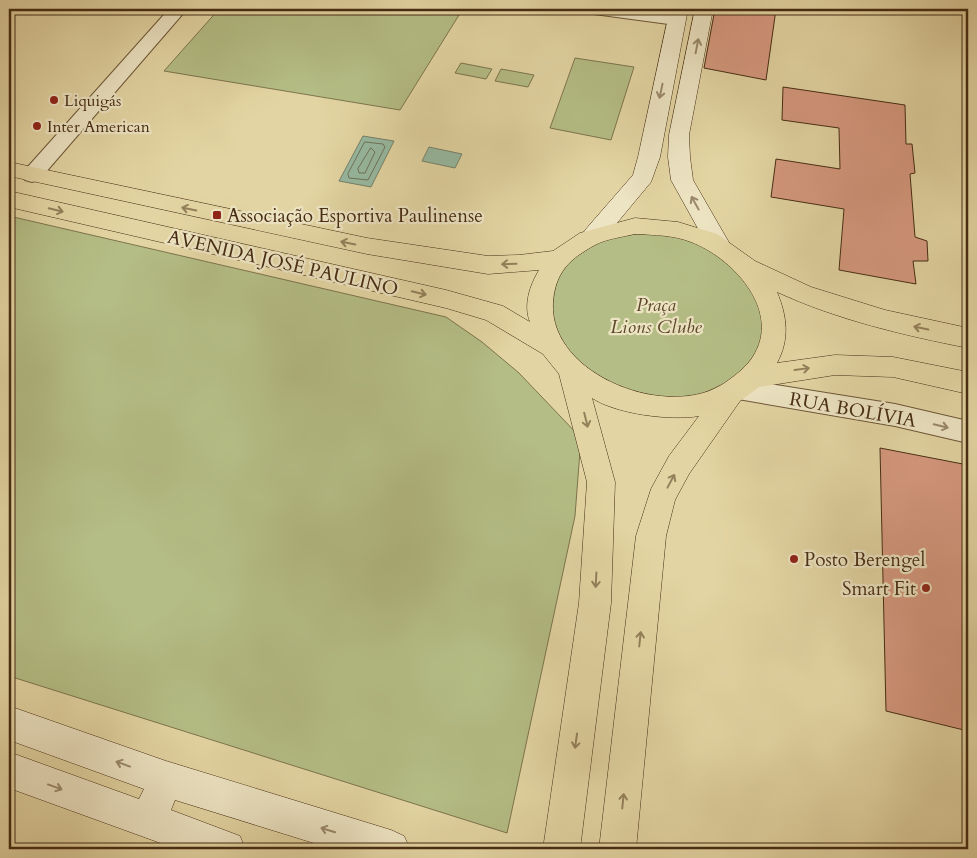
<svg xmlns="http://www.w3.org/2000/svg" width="977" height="858" font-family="Cardo,serif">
  <rect width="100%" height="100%" fill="#e3d5a3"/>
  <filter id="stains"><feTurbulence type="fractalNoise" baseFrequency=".004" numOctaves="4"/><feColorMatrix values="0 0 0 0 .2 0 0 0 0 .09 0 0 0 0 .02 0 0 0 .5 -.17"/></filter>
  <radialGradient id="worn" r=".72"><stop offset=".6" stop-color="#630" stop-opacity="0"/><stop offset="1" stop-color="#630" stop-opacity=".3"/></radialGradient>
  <path fill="#b4bd85" stroke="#7d744c" d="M219 9H419L459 15 400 110 164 71Z
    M575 58 634 67 611 140 550 128Z
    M461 63 492 69 486 79 455 73Z
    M501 69 534 75 528 87 495 81Z
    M9 216 446 317 482 342 519 373 581 438 575 516 507 833 9 676Z
    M648 232 692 240 730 260 764 308 763 344 740 376 700 395 676 399 625 392 565 354 546 300 559 268 606 237Z"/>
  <path fill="#96b9a1" stroke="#768168" d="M363 136 394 141 371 187 339 181Z
    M429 147 462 154 455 168 422 161Z"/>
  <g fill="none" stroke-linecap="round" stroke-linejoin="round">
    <path stroke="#6e725a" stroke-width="1" d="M365 142 383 144 385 147 368 180 349 178 348 174Z
      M371 148 375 152 365 173H359L358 169Z"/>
  </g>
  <path fill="#d6997f" stroke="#462c13" d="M715 9H776L766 80 704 68Z
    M783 87 905 105 906 144H912L915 173 910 174 915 237 927 241 928 261H913L916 284 839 270 844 209 771 197 776 159 840 169 839 128 782 120Z
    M880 448 968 465V731L886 711Z"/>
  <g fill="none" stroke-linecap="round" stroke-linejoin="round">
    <defs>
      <path id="street" d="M169 9H187L39 180 32 182 25 180 22 175 25 170Z
        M585 9H630L676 15 682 16 685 20 682 24 676 25 594 14 588 13Z
        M738 379 895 404 968 421V443L895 426 738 399 729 396 725 389 729 382Z"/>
      <path id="secondary" d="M670 9H688L660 157 651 182 602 241 594 243 586 241 582 235 586 229 633 175 638 157Z
        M695 9H713L689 135 690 157 693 180 731 246 727 252 719 254 711 252 671 180 668 157 669 135Z
        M9 706 166 761 391 830 404 836 410 849H333L175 800 171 810 240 836 245 849H177L9 788V752L139 799 144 789 9 740Z"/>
      <path id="primary" d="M9 162 367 238 488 256 519 255 553 251 580 233 635 218 678 222 717 234 755 261 811 287 885 310 968 328V348C903 335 838 320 777 292 787 316 790 339 777 363L835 355 893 357 968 372V394L893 377 835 375 759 387 740 401 689 474 675 500 666 536 636 849H599L636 536 651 489 669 456 699 416C671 421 616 414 592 398L615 482 611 603 580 849H543L579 603 587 482 559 374 543 354 486 320 446 308 9 207V191L446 290 503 306 530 322C523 305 530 285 539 270L488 274 367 254 9 176ZM635 234C654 235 674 235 691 242 731 257 780 308 755 353 748 366 737 374 726 382 671 422 549 376 553 303 555 273 569 259 595 245 606 239 622 237 635 234Z"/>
    </defs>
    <use href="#street" stroke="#6d5637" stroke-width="2"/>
    <use href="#secondary" stroke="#462c13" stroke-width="1"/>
    <use href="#primary" stroke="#462c13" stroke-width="1"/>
    <use href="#street" fill="#ede4c3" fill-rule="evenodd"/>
    <use href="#secondary" fill="#ede4c3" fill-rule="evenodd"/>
    <use href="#primary" fill="#e3d5a3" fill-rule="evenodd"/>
  </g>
  <defs><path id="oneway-shaft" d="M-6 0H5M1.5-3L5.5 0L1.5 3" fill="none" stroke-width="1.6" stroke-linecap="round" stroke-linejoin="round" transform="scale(1.25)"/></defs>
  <g stroke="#9a886b">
    <use href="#oneway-shaft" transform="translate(697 46) rotate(-79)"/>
    <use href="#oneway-shaft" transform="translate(661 91) rotate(102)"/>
    <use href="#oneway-shaft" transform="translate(695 203) rotate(-119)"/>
    <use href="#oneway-shaft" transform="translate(941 426) rotate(13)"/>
    <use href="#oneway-shaft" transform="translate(123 764) rotate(-160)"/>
    <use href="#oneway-shaft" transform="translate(55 787) rotate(20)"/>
    <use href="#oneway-shaft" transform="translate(328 830) rotate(-163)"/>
  </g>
  <g stroke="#94805b">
    <use href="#oneway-shaft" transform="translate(189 209) rotate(-168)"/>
    <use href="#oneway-shaft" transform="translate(56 210) rotate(13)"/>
    <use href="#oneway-shaft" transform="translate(348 243) rotate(-168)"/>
    <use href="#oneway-shaft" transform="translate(509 264) rotate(178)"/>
    <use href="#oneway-shaft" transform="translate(419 293) rotate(13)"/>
    <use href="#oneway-shaft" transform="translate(921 328) rotate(-168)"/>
    <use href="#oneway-shaft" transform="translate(802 369) rotate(-8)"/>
    <use href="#oneway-shaft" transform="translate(586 420) rotate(76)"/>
    <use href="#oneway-shaft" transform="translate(671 481) rotate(-62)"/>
    <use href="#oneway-shaft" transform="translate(596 580) rotate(93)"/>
    <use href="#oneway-shaft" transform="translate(640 639) rotate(-84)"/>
    <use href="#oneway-shaft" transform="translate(576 741) rotate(98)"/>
    <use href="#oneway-shaft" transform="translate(623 801) rotate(-84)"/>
  </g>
  <g fill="#8f2418" stroke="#ede4c3" stroke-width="2">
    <circle cx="54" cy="100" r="5"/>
    <circle cx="37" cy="126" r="5"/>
    <rect x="212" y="210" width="10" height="10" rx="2.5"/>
    <circle cx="794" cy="559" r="5"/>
    <circle cx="926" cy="588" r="5"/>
  </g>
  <g text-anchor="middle" stroke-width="4.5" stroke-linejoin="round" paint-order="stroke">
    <g font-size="16" fill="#462c13" stroke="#ede4c3" text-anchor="start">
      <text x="64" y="106">Liquigás</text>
      <text x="47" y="132">Inter American</text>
    </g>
    <g font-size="19" fill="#462c13" stroke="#ede4c3" text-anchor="start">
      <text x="227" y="222">Associação Esportiva Paulinense</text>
      <text x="804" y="566">Posto Berengel</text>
      <text x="916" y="595" text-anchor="end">Smart Fit</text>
    </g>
    <g font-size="19" fill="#462c13" stroke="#ede4c3">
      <text transform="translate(283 262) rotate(13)" y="7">AVENIDA JOSÉ PAULINO</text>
      <text transform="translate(853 409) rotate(10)" y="7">RUA BOLÍVIA</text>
    </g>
    <g font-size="19" font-style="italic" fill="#5c492a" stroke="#ede4c3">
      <text x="656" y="311">Praça<tspan x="656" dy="22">Lions Clube</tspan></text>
    </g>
  </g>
  <rect width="977" height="858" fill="none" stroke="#e3d5a3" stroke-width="30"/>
  <rect x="10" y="10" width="957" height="838" fill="none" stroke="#462c13" stroke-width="2.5"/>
  <rect x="15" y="15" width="947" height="828" fill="none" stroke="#462c13"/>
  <rect width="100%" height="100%" filter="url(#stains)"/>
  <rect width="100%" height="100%" fill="url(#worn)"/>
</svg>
